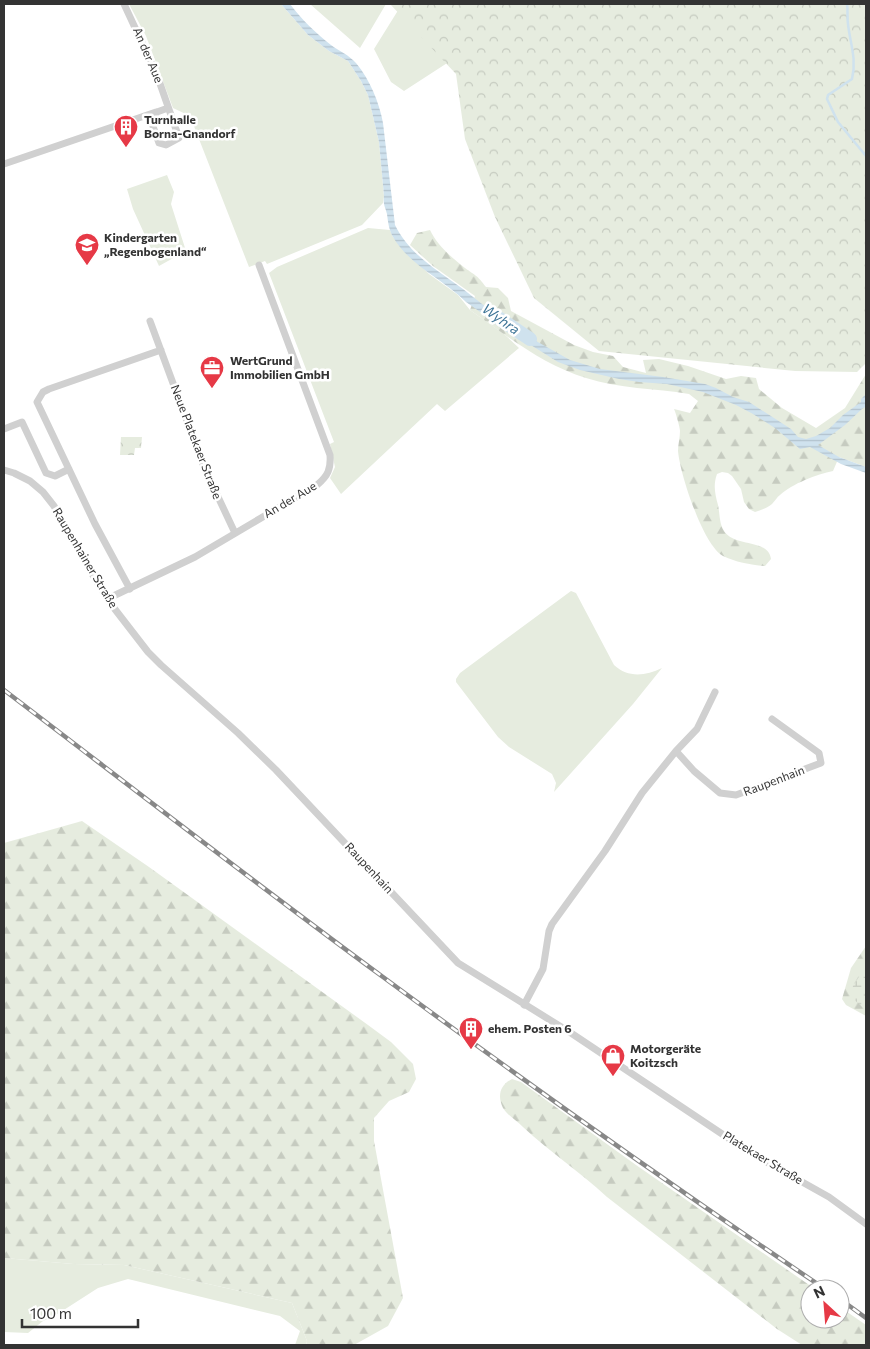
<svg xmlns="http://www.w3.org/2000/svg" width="870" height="1349" font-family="Commissioner,sans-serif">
  <defs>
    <pattern id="forest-firs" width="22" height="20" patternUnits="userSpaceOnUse" patternTransform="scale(1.25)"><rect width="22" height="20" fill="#e6ecdf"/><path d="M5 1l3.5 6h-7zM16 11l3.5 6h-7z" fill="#c6cbc0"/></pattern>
    <pattern id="wetland-marsh" width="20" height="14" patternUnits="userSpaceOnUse" patternTransform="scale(1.25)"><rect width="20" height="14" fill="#e6ecdf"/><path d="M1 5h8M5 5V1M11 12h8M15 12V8" fill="none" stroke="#c6cbc0"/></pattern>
    <pattern id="park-crowns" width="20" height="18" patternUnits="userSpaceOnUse" patternTransform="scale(1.25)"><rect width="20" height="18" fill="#e6ecdf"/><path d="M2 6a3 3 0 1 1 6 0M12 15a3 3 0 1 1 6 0" fill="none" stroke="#c6cbc0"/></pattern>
    <pattern id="water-rules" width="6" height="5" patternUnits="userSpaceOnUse" patternTransform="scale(1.25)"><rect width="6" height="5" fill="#cfe2ee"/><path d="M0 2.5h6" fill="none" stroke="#b2c2cd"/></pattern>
  </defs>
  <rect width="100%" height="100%" fill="#fff"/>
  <path fill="#e6ecdf" d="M129 4H281L308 35 329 51 348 61 361 81 368 95 379 142 384 196 383 203 362 225 267 264 265 261 249 267 190 116 173 108 146 36Z
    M310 4H386L360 48Z
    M402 4 495 32 404 91 391 82 374 49Z
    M167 175 174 192 171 204 186 251 159 266 133 209 127 189Z
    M368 228 390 230 393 237 429 274 458 295 470 310 504 334 519 348 445 411 437 404 341 494 330 478 335 467 330 444 334 442 269 273 277 267Z
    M571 591 576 593 614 665C628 678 645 676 662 668L633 704 554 792 556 783 552 774 509 747 498 737 456 682V679L460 673Z
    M4 1258 73 1264 124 1265 292 1303 307 1341 306 1345H295L300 1331 280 1316 128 1279 98 1288 56 1315 43 1321 28 1333 4 1332Z"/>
  <path fill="url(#forest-firs)" d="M430 230C437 245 452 258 465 268 476 276 477 275 486 287L498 288 508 298 511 311 574 345 593 352 613 356 623 367 646 373 643 360 659 359 688 366 726 379 741 376 756 378 759 389 782 408 816 428 845 408 866 374V467L839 457 833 471C817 474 792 484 780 495 777 497 775 501 772 504 767 508 761 510 755 512L749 509 744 502 741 489 732 476 728 473 722 472 717 474C713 485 715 494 718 505 720 514 719 523 724 531 735 548 768 538 771 559L765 566C751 565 735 562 723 556 703 545 680 474 678 451 678 444 680 438 680 431 680 428 676 413 674 409L690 413 698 401 689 394C655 388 619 389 586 378 543 365 507 336 470 310L475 296 433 266 410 245 417 233Z
    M82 821 149 867 368 1025 391 1042 413 1064 416 1079 409 1092 389 1101 374 1118V1141L403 1298 388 1326 354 1345H306L307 1341 292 1303 124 1265 73 1264 4 1258V843Z
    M866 946V1016L846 1005 842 999 851 968Z
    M512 1079 521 1082 636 1165 815 1289H810V1319H840V1307L866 1325V1345H802L777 1329 607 1197C580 1172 550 1152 523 1127 517 1121 507 1115 503 1108 497 1096 500 1085 512 1079Z"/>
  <path fill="url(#wetland-marsh)" d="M866 966V1010L851 997 853 986Z"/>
  <path fill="url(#park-crowns)" d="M390 4H866V363L857 372 795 371 599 351 534 298 495 217 465 139 456 74Z
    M121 437H142L141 448H135L134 455H120Z"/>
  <path fill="url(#water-rules)" d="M281 4H290C301 19 316 33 331 45 339 51 349 55 356 63 370 80 379 102 383 123L395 225C409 254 437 270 463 289 476 299 489 310 504 319L511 327 570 360 600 369 663 377 705 384 716 388 733 397 749 402 791 429 798 437 806 439 816 436 830 428 843 415 861 402V399L866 394V407L863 408 845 425 818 445 839 457 866 467V473L841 464 810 447 800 449 775 428 753 414 736 405 703 392 667 384 639 382 619 379 580 370 558 362 526 342 520 340 466 302C443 279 410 266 393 237 389 230 388 222 387 214 385 206 383 205 384 196L379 142 368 95 361 81 348 61 329 51 308 35Z"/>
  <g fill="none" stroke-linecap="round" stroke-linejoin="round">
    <path stroke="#cfe2ee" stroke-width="2.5" d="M847 4C848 10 847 17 848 24 850 43 857 59 852 79L828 95 827 99 838 122 866 156"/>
    <path stroke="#cfe2ee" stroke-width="14" d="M494 315 530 339"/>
    <path stroke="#d0d0d0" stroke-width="7" d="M124 4 157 75 179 138 166 145 159 143 151 121 157 112 168 108
      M4 164 156 112
      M150 321 204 467 235 533
      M4 429 22 422 46 473 55 476 69 469
      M4 470 14 473 30 481 43 492 54 506 78 550 107 599 148 652 161 665 238 733 276 770 458 963 571 1033 752 1154 829 1197 866 1224
      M130 589 95 524 37 402 43 392 49 389 161 350
      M107 599 195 557 317 485C328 476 331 469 330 455L259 265
      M676 751 694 771 720 793 736 795 821 763 819 753 772 719
      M524 1005 543 969 549 931 552 924 605 851 642 793 676 751 697 729 715 692"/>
    <defs>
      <path id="rail" d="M4 690C130 786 255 883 383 977 528 1084 675 1188 825 1289
        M840 1299 866 1318"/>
    </defs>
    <use href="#rail" stroke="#888" stroke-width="4.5"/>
    <use href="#rail" stroke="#fff" stroke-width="2.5" stroke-dasharray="8" stroke-linecap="butt"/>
  </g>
  <defs>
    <symbol id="building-pin" viewBox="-11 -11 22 30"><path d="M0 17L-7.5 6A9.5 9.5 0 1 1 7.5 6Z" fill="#e63946" stroke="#fff"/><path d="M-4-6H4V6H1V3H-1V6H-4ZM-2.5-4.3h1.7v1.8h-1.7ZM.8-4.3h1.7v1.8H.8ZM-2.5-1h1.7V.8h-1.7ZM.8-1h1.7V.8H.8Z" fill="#fff"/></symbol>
    <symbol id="school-pin" viewBox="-11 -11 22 30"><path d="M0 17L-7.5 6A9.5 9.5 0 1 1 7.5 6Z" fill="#e63946" stroke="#fff"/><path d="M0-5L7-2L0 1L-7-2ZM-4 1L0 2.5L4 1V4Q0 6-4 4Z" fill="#fff"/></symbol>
    <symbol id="office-pin" viewBox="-11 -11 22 30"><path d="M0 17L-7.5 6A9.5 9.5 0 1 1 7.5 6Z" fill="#e63946" stroke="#fff"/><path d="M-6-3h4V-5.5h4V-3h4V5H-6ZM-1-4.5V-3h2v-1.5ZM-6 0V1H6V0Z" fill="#fff"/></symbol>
    <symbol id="shop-pin" viewBox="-11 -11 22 30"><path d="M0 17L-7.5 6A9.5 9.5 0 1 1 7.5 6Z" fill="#e63946" stroke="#fff"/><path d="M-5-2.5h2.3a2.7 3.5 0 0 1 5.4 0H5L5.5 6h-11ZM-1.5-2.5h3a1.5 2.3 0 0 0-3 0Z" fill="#fff"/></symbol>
  </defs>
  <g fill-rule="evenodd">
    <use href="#building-pin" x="112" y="113" width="28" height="38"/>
    <use href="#school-pin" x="73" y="231" width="28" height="38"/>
    <use href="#office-pin" x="198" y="354" width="28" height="38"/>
    <use href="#building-pin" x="457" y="1015" width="28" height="38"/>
    <use href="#shop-pin" x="599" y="1042" width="28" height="38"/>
  </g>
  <g text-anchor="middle" stroke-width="5" stroke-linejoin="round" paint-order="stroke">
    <g font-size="12" fill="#333" stroke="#fff">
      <text transform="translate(148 55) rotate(67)" y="4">An der Aue</text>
      <text transform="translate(196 442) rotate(69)" y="4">Neue Platekaer Straße</text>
      <text transform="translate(290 500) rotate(-31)" y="4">An der Aue</text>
      <text transform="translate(85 558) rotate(59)" y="4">Raupenhainer Straße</text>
      <text transform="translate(774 781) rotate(-21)" y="4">Raupenhain</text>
      <text transform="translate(369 868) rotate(47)" y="4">Raupenhain</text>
      <text transform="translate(763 1158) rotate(31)" y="4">Platekaer Straße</text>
    </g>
    <g font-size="12" font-weight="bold" fill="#333" stroke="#fff" text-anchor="start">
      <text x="144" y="124">Turnhalle<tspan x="144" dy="14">Borna-Gnandorf</tspan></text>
      <text x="104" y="242">Kindergarten<tspan x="104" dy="14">„Regenbogenland“</tspan></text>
      <text x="230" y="365">WertGrund<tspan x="230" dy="14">Immobilien GmbH</tspan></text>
      <text x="488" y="1033">ehem. Posten 6</text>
      <text x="630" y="1053">Motorgeräte<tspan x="630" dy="14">Koitzsch</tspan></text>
    </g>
    <g font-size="14" font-style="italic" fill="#3f7597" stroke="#fff">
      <text transform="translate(501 319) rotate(35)" y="5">Wyhra</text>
    </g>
  </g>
  <rect width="870" height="1349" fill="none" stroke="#333333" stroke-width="10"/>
  <g transform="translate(825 1304) rotate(334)"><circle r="24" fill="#ffffff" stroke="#adadad"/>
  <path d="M0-4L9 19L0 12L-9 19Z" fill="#e63946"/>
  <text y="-8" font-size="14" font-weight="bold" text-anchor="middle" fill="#333333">N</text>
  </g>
  <path d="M22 1319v8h116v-8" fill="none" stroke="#333333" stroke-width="2.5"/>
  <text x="30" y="1319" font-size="15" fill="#333333" stroke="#ffffff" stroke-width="4" paint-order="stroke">100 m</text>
</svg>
